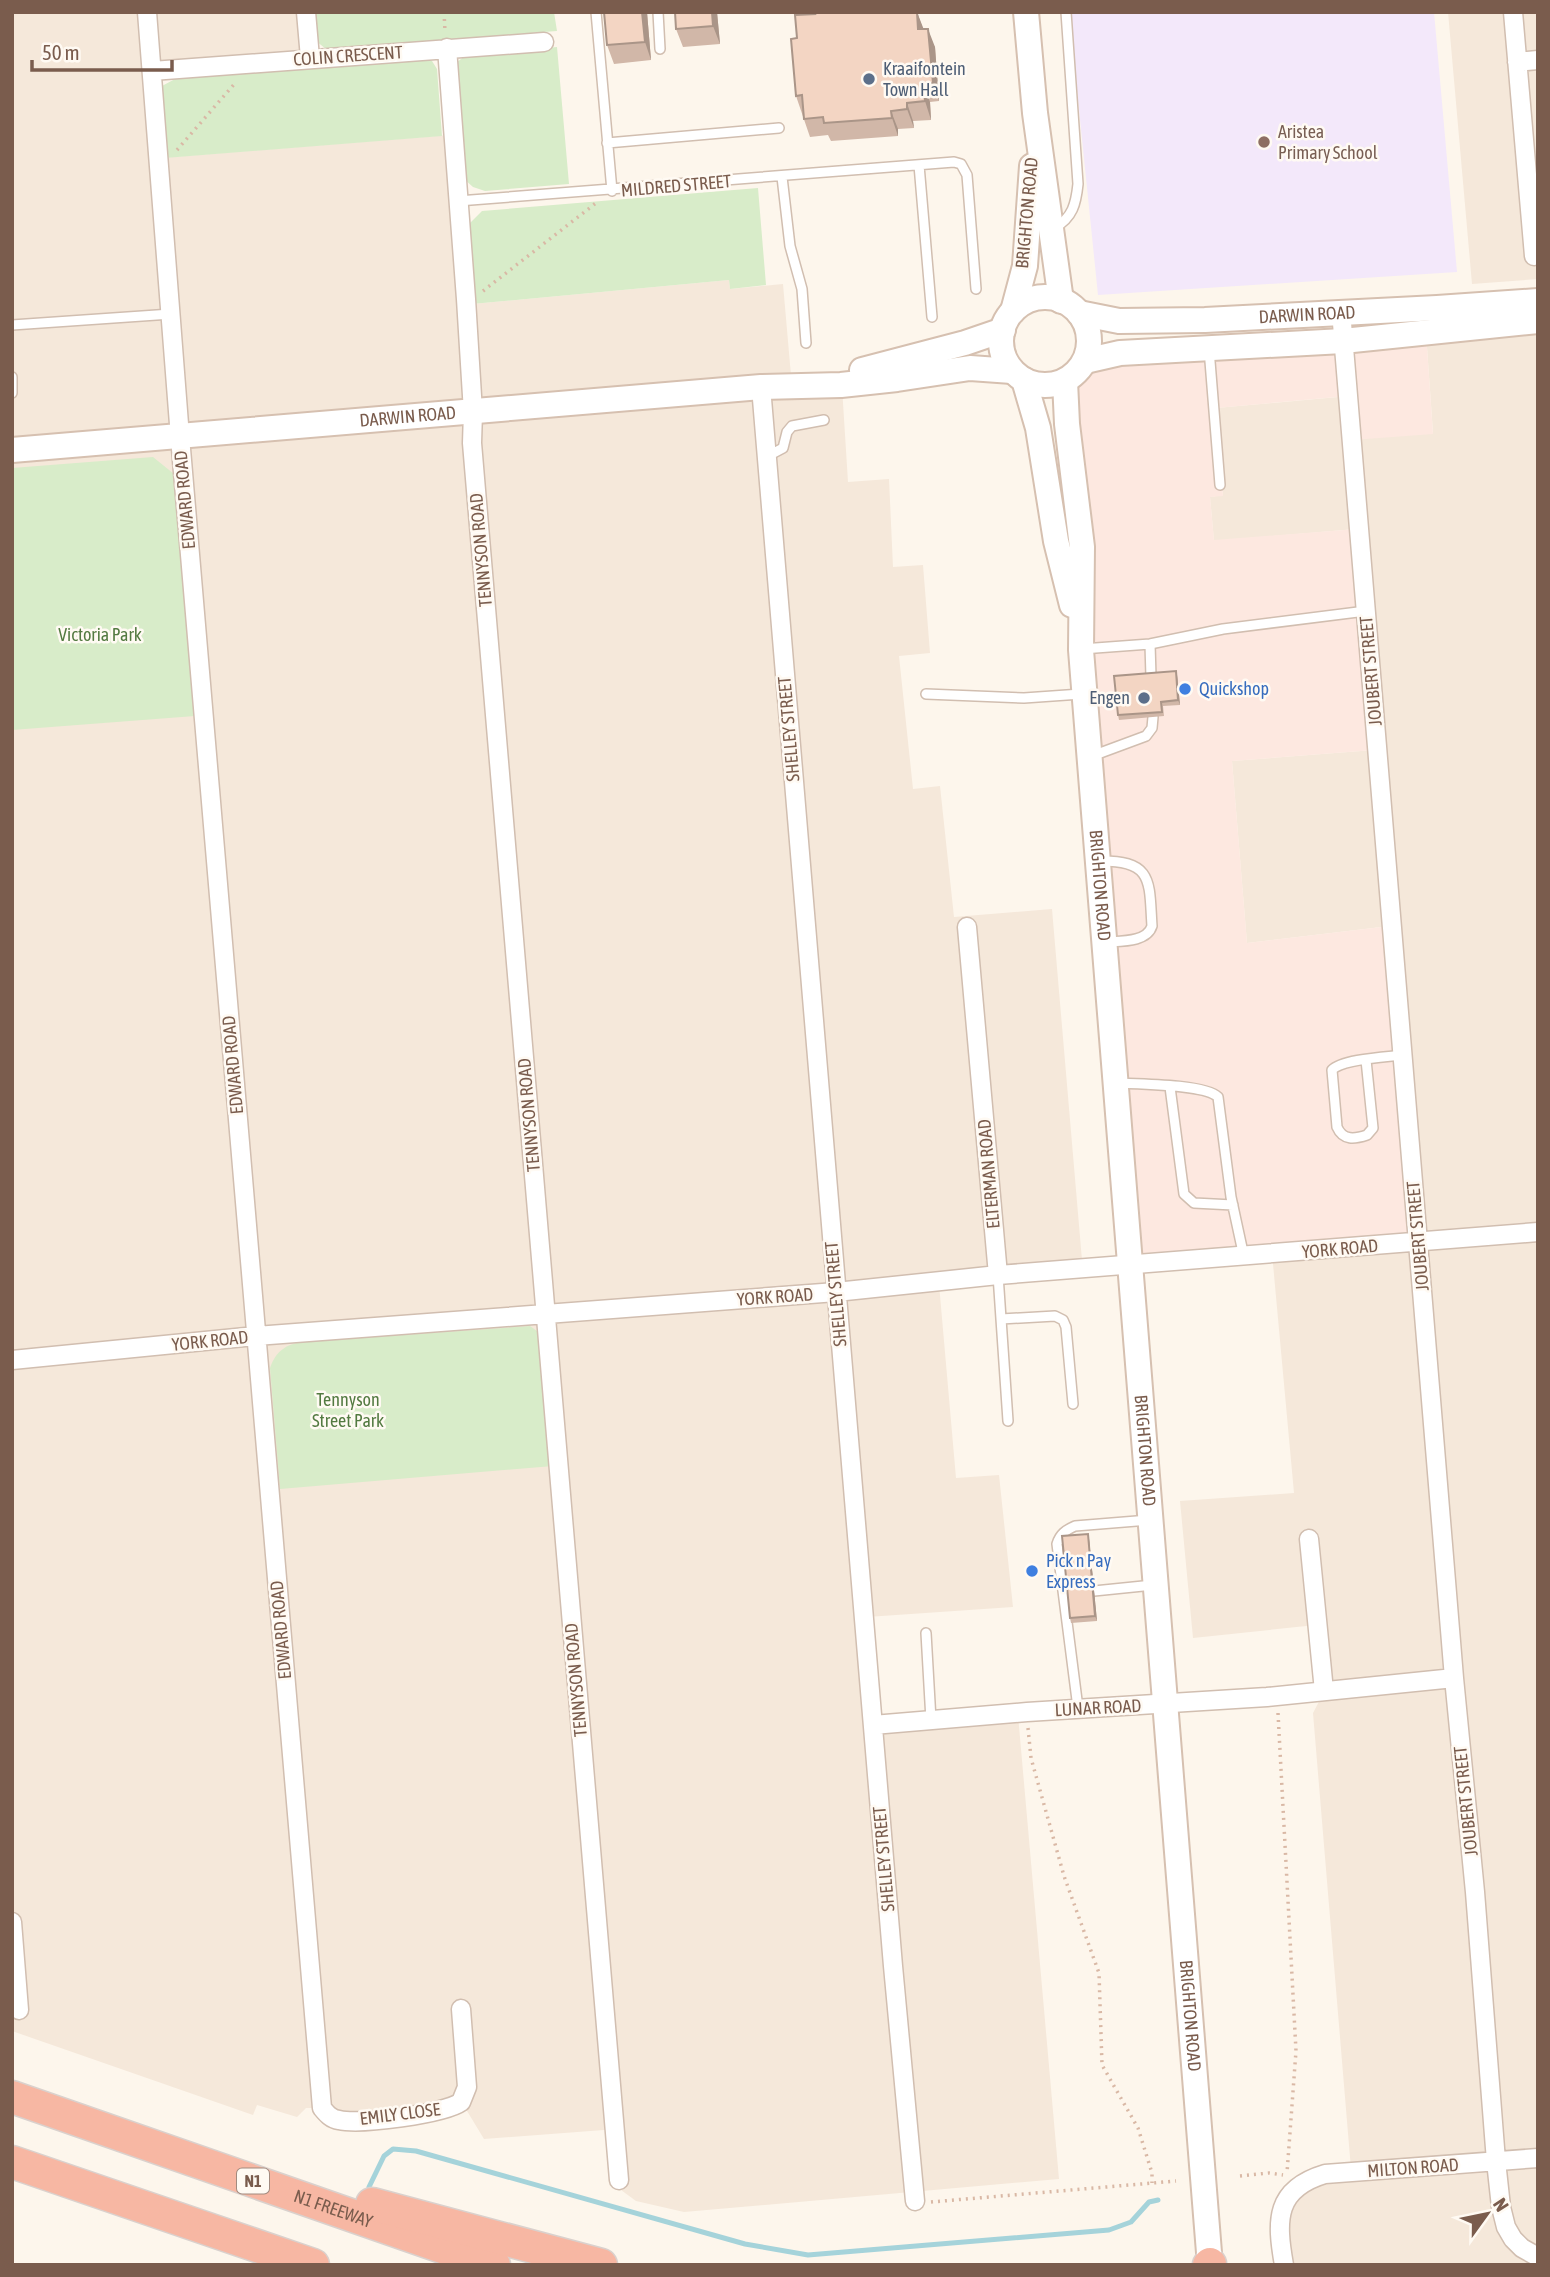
<svg xmlns="http://www.w3.org/2000/svg" width="1550" height="2277" font-family="'Asap Condensed',sans-serif">
  <rect width="100%" height="100%" fill="#fdf6ec"/>
  <path fill="#f5e8da" d="M12 12H305L310 59 155 73 160 158 449 135 472 304 729 280 730 289 783 284 792 387H842L848 482 889 479 893 567 923 565 930 653 899 656 913 789 940 786 954 917 1052 909 1083 1272 939 1284 956 1478 999 1475 1013 1607 867 1617 875 1726 1018 1715 1059 2179 684 2212 636 2201 621 2190 617 2129 484 2139 464 2106 346 2124 320 2108H306L297 2117 257 2105 253 2115 12 2031Z
    M1448 12H1538V279L1472 284Z
    M1538 324V2265H1283L1286 2199 1351 2169 1313 1713 1323 1694 1316 1625 1193 1638 1180 1501 1294 1493 1272 1253 1390 926 1247 943 1232 761 1374 750 1356 529 1214 541 1210 497 1223 495 1216 408 1349 396 1433 433 1426 333Z"/>
  <path fill="#fde8e0" d="M1426 333 1433 434 1352 440 1348 396 1216 408 1223 496 1210 497 1214 540 1357 529 1374 750 1232 761 1247 943 1390 926 1418 1242 1131 1264 1066 382 1077 373 1085 362Z"/>
  <path fill="#f3e8fa" d="M1069 12H1434L1457 272 1098 295Z"/>
  <path fill="#d8ecc9" d="M313 12H554L557 31 326 49 316 41Z
    M557 47 569 184 485 191 473 187 464 179 456 63 466 55Z
    M425 58 432 61 437 69 442 136 165 158 159 91 162 86 175 79Z
    M758 188 766 285 730 289 729 280 472 304 468 225 482 211Z
    M153 457 174 474 195 716 12 730V468Z
    M530 1326 541 1334 553 1466 280 1489 270 1368C276 1351 286 1344 303 1342Z"/>
  <g fill="none" stroke-linecap="round" stroke-linejoin="round">
    <path stroke="#a5d3da" stroke-width="5" d="M369 2187 384 2156 393 2149 416 2151 745 2244 808 2255 1109 2230 1131 2222 1149 2202 1158 2200"/>
    <defs>
      <path id="lane" d="M596 12 612 191
        M658 12 660 49
        M607 143 779 128
        M919 165 932 317
        M782 177 790 246 802 289 806 343
        M458 201 954 162 961 164 967 175 976 289
        M1054 228C1073 218 1076 203 1078 184L1066 12
        M12 325 171 314
        M1209 349 1220 485
        M12 377V393
        M766 457 783 448 787 432 792 426 824 420
        M1150 644 1151 677
        M1082 649 1150 644 1223 629 1366 611
        M926 694 1024 698 1081 694
        M1092 756 1146 736 1152 728 1153 717
        M1099 861C1154 860 1149 882 1152 926 1147 942 1122 941 1107 942
        M1366 1060 1373 1128 1367 1135C1355 1139 1343 1141 1337 1127L1332 1070C1342 1059 1387 1057 1403 1055
        M1117 1083C1138 1084 1205 1084 1218 1097L1231 1197 1244 1257
        M1170 1087 1184 1194 1194 1203 1233 1205
        M998 1275 1008 1421
        M1001 1319 1055 1316 1063 1320 1066 1327 1073 1404
        M1094 1591 1153 1585
        M926 1633 931 1720
        M1078 1708 1057 1544C1060 1534 1066 1530 1075 1526L1149 1520"/>
      <path id="street" d="M147 12 180 437 322 2108C327 2114 331 2119 339 2120 360 2125 444 2114 461 2102L467 2087 461 2009
        M306 12 310 58
        M1513 12 1534 256
        M447 48 466 299 473 412 472 443 619 2180
        M1517 62 1538 60
        M152 71 544 42
        M1341 311 1454 1678 1475 1892 1496 2161 1501 2207 1506 2227 1513 2239 1522 2248 1538 2257
        M761 387 893 1966 915 2201
        M967 927 998 1275
        M12 1360 256 1336 836 1292 998 1275 1538 1232
        M1309 1539 1324 1691
        M873 1725 1027 1712 1267 1697 1454 1678
        M12 1922 19 2010
        M1284 2265C1276 2220 1275 2189 1325 2174L1538 2158"/>
      <g id="secondary">
        <path d="M1026 12 1035 113 1061 301"/>
        <circle cx="1045" cy="341" r="44"/>
        <path d="M1013 311 1025 266 1032 166"/>
        <path id="s1" d="M1079 313 1119 321 1205 320 1437 308 1538 301"/>
        <path d="M1085 361 1120 353 1343 341 1538 321"/>
        <path d="M862 370 965 343 1003 330"/>
        <path d="M1024 380 1038 428 1056 541 1072 605"/>
        <path id="s2" d="M1065 381 1067 424 1082 547 1081 650 1210 2265"/>
        <path id="s3" d="M12 450 761 387 841 385 897 379 970 368 1012 371"/>
      </g>
      <g id="highway">
        <path id="s4" d="M12 2097 494 2265"/>
        <path d="M12 2162 313 2265"/>
        <path d="M372 2204 601 2265"/>
        <path d="M1209 2265 1210 2264"/>
      </g>
    </defs>
    <use href="#lane" stroke="#d1beb0" stroke-width="12"/>
    <use href="#street" stroke="#d1beb0" stroke-width="21"/>
    <use href="#secondary" stroke="#d6c0b0" stroke-width="28"/>
    <use href="#highway" stroke="#dad1cd" stroke-width="35"/>
    <path stroke="#d9b8a5" stroke-width="3.5" stroke-dasharray="2 5" stroke-linecap="butt" d="M444 12 445 31
      M177 150 236 82
      M483 291 596 203
      M1278 1713 1296 2051 1287 2173
      M1028 1728 1031 1758 1064 1876 1099 1973 1102 2065 1138 2128 1152 2173V2183
      M1240 2176 1269 2173 1283 2175
      M931 2202 1176 2181"/>
    <use href="#lane" stroke="#fff" stroke-width="9"/>
    <use href="#street" stroke="#fff" stroke-width="18"/>
    <use href="#secondary" stroke="#fff" stroke-width="24"/>
    <use href="#highway" stroke="#f7b7a3" stroke-width="32"/>
  </g>
  <path fill="#d1b7a8" d="M647 12 651 60 614 64 607 45Z
    M675 12H717L720 44 683 47 676 29Z
    M814 12H917L923 29 935 47 939 101 930 102 931 120 913 121 914 128 898 129V136L831 141 828 135 810 137 796 96 797 38 815 14Z
    M1177 675 1180 705 1163 706 1164 716 1119 720 1118 715Z
    M1089 1539 1097 1621 1071 1623 1070 1618Z"/>
  <path fill="#aa9588" d="M642 12H647L651 60 645 42Z
    M712 12H717L720 44 713 26Z
    M917 12 924 30 918 29Z
    M928 29 935 47 939 101 933 83Z
    M923 84 930 102 931 120 925 101Z
    M907 103 913 121 914 128 907 109Z
    M891 111 898 129V136L892 118Z
    M1176 671 1177 675 1180 705 1178 700Z
    M1088 1534 1089 1539 1097 1621 1095 1616Z"/>
  <path fill="#f3d5c3" stroke="#aa9588" stroke-width="2" d="M604 12H642L645 42 607 45Z
    M675 12H712L713 26 676 29Z
    M814 12H917L918 29H928L933 83 923 84 925 101 907 103V109L891 111 892 118 824 123 823 117 804 119 802 95 796 96 791 39 797 38 795 15 815 14Z
    M1176 671 1178 700 1161 702 1162 712 1118 715 1114 676Z
    M1088 1534 1095 1616 1070 1618 1062 1536Z"/>
  <g fill="#5c6f8a" stroke="#fffaf3" stroke-width="2.5">
    <circle cx="869" cy="79" r="7"/>
    <circle cx="1144" cy="698" r="7"/>
  </g>
  <circle fill="#8d6e63" stroke="#fffaf3" stroke-width="2.5" cx="1264" cy="142" r="7"/>
  <g fill="#3f7fe0" stroke="#fffaf3" stroke-width="2.5">
    <circle cx="1185" cy="689" r="7"/>
    <circle cx="1032" cy="1571" r="7"/>
  </g>
  <g text-anchor="middle" stroke-width="5" stroke-linejoin="round" paint-order="stroke">
    <rect fill="#fffaf3" stroke="#a28b7f" stroke-width="2" x="237" y="2168.5" width="32" height="25" rx="5"/>
    <g font-size="16" font-weight="bold" fill="#7a5c4d">
      <text x="253" y="2187">N1</text>
    </g>
    <g font-size="18" fill="#7a5c4d" stroke="#fffaf3">
      <text transform="translate(348 56) rotate(-4)" y="6">COLIN CRESCENT</text>
      <text transform="translate(676 186) rotate(-5)" y="6">MILDRED STREET</text>
      <text transform="translate(1027 213) rotate(-85)" y="6">BRIGHTON ROAD</text>
      <text dy="6" stroke="none"><textPath href="#s1" startOffset="229">DARWIN ROAD</textPath></text>
      <text dy="6" stroke="none"><textPath href="#s3" startOffset="397">DARWIN ROAD</textPath></text>
      <text transform="translate(185 500) rotate(-95)" y="6">EDWARD ROAD</text>
      <text transform="translate(481 550) rotate(-95)" y="6">TENNYSON ROAD</text>
      <text transform="translate(1371 671) rotate(-95)" y="6">JOUBERT STREET</text>
      <text transform="translate(789 729) rotate(-95)" y="6">SHELLEY STREET</text>
      <text dy="6" stroke="none"><textPath href="#s2" startOffset="506">BRIGHTON ROAD</textPath></text>
      <text transform="translate(233 1065) rotate(-95)" y="6">EDWARD ROAD</text>
      <text transform="translate(529 1115) rotate(-95)" y="6">TENNYSON ROAD</text>
      <text transform="translate(989 1174) rotate(-95)" y="6">ELTERMAN ROAD</text>
      <text transform="translate(1418 1236) rotate(-95)" y="6">JOUBERT STREET</text>
      <text transform="translate(1340 1249) rotate(-5)" y="6">YORK ROAD</text>
      <text transform="translate(836 1294) rotate(-95)" y="6">SHELLEY STREET</text>
      <text transform="translate(775 1297) rotate(-4)" y="6">YORK ROAD</text>
      <text transform="translate(210 1341) rotate(-6)" y="6">YORK ROAD</text>
      <text dy="6" stroke="none"><textPath href="#s2" startOffset="1073">BRIGHTON ROAD</textPath></text>
      <text transform="translate(281 1630) rotate(-95)" y="6">EDWARD ROAD</text>
      <text transform="translate(576 1680) rotate(-95)" y="6">TENNYSON ROAD</text>
      <text transform="translate(1098 1708) rotate(-3)" y="6">LUNAR ROAD</text>
      <text transform="translate(1466 1801) rotate(-96)" y="6">JOUBERT STREET</text>
      <text transform="translate(884 1859) rotate(-95)" y="6">SHELLEY STREET</text>
      <text dy="6" stroke="none"><textPath href="#s2" startOffset="1640">BRIGHTON ROAD</textPath></text>
      <text transform="translate(400 2114) rotate(-7)" y="6">EMILY CLOSE</text>
      <text transform="translate(1413 2168) rotate(-4)" y="6">MILTON ROAD</text>
      <text dy="6" stroke="none"><textPath href="#s4" startOffset="340">N1 FREEWAY</textPath></text>
    </g>
    <g font-size="18" fill="#4e5e75" stroke="#fffaf3" text-anchor="start">
      <text x="883" y="75">Kraaifontein<tspan x="883" dy="21">Town Hall</tspan></text>
      <text x="1130" y="704" text-anchor="end">Engen</text>
    </g>
    <g font-size="18" fill="#785e54" stroke="#fffaf3" text-anchor="start">
      <text x="1278" y="138">Aristea<tspan x="1278" dy="21">Primary School</tspan></text>
    </g>
    <g font-size="18" fill="#537a41" stroke="#fffaf3">
      <text x="100" y="641">Victoria Park</text>
      <text x="348" y="1406">Tennyson<tspan x="348" dy="21">Street Park</tspan></text>
    </g>
    <g font-size="18" fill="#366cbe" stroke="#fffaf3" text-anchor="start">
      <text x="1199" y="695">Quickshop</text>
      <text x="1046" y="1567">Pick n Pay<tspan x="1046" dy="21">Express</tspan></text>
    </g>
  </g>
  <rect width="1550" height="2277" fill="none" stroke="#7a5c4d" stroke-width="28"/>
  <g transform="translate(1487 2214) rotate(57)" stroke="#fffaf3" stroke-width="5" paint-order="stroke">
  <path d="M0-5L12 26L0 18L-12 26Z" fill="#7a5c4d"/>
  <text y="-10" font-size="19" font-weight="bold" text-anchor="middle" fill="#7a5c4d">N</text>
  </g>
  <path d="M32 60v10h140v-10" fill="none" stroke="#7a5c4d" stroke-width="3.5"/>
  <text x="42" y="60" font-size="21" fill="#7a5c4d" stroke="#fffaf3" stroke-width="5" paint-order="stroke">50 m</text>
</svg>
